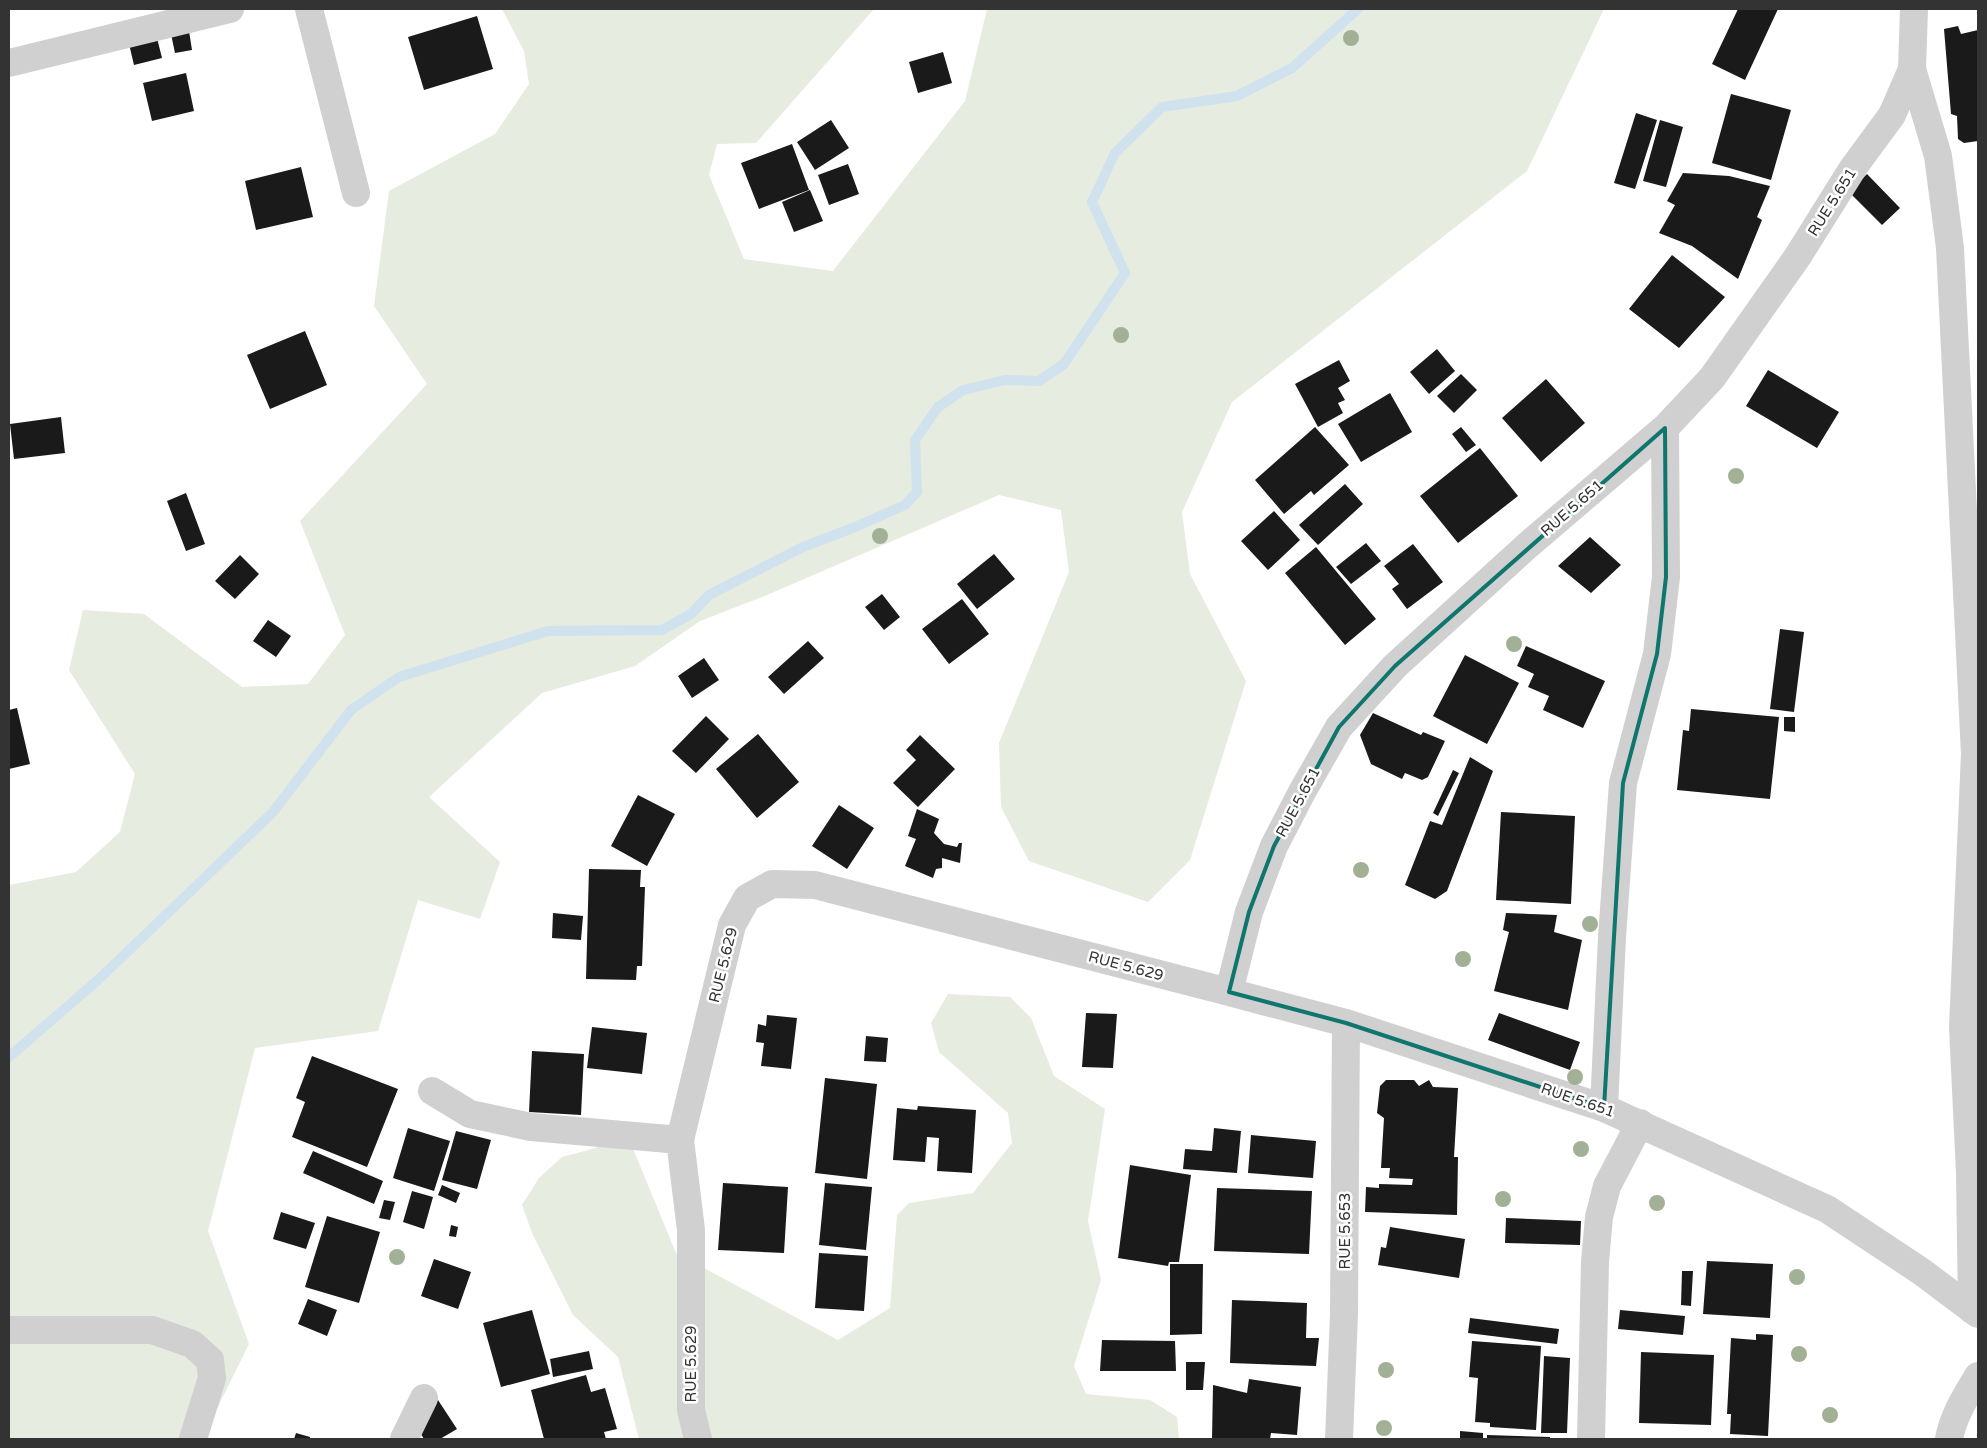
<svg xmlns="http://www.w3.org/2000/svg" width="1987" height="1448" font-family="'Varela Round',sans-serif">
  <rect width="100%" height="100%" fill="#fff"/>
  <path fill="#e6ecdf" d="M502 9H874L756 143 717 144 709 175 744 259 833 271 965 101 987 9H1604L1527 171 1232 402 1182 512 1190 574 1246 681 1190 860 1148 902 1029 861 1001 807 999 743 1069 572 1061 510 999 495 767 595 700 621 635 666 542 693 429 797 500 862 480 919 418 900 378 1031 255 1048 208 1231 249 1344 202 1439H9V885L76 872 120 832 135 774 69 670 83 610 144 614 242 687 308 684 345 635 300 521 427 384 374 306 389 191 495 134 529 84 524 51Z
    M948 994 1010 997 1031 1018 1054 1076 1105 1109 1088 1221 1101 1280 1074 1366 1086 1394 1150 1400 1177 1417 1179 1439H639L618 1357 573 1315 532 1233 522 1205 539 1178 562 1157 629 1139 676 1253 838 1340 890 1308 897 1215 909 1203 973 1193 1012 1143 1008 1113 939 1052 931 1023Z"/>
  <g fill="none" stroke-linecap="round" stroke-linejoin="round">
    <path stroke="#cfe2ee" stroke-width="10" d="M9 1057 98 980 273 812 351 710 399 677 548 631 662 630 691 614 709 595 803 547 855 527 905 505 917 492 915 440 938 407 963 390 1005 380 1039 381 1064 364 1125 273 1092 202 1115 153 1162 107 1237 96 1292 68 1358 9"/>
  </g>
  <path fill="#1a1a1a" d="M1738 9H1778L1745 80 1712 64Z
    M477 16 493 69 424 90 408 37Z
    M1958 26 1961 34 1978 30V141L1964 143 1958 139 1957 116 1951 114 1944 29Z
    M189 31 192 50 175 53 171 34Z
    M157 38 162 58 134 65 129 44Z
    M943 52 952 83 918 93 909 62Z
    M186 73 194 111 152 121 143 83Z
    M1731 94 1791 110 1771 180 1712 163Z
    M1636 113 1657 120 1635 189 1614 183Z
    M831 120 849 148 815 170 797 142Z
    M1660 120 1683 127 1666 187 1643 181Z
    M792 144 809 190 759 209 741 163Z
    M848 164 859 194 829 205 818 175Z
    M301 167 313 217 256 230 245 181Z
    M1683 173 1729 176 1770 186 1757 217 1762 220 1738 279 1692 246 1659 233 1675 205 1667 201Z
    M1867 174 1900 208 1882 225 1849 192Z
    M810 190 823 221 794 232 782 202Z
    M1672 255 1725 297 1679 348 1629 309Z
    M305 331 327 385 270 409 247 355Z
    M1437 349 1455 371 1429 394 1410 372Z
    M1339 360 1350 381 1338 388 1345 400 1338 403 1343 413 1318 427 1295 384Z
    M1768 370 1839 412 1817 448 1746 406Z
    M1461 374 1477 390 1454 413 1437 396Z
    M1546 379 1585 423 1541 462 1502 418Z
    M1390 393 1412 432 1361 462 1338 424Z
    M61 417 65 453 14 459 10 424Z
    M1315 427 1349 465 1314 495 1311 491 1284 514 1255 480Z
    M1461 427 1476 445 1466 452 1452 434Z
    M1480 448 1518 496 1458 543 1420 496Z
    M1345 484 1363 504 1318 545 1299 525Z
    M186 493 205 544 186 551 167 501Z
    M1274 511 1300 540 1268 570 1241 541Z
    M1590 537 1621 565 1591 593 1558 566Z
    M1366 543 1381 561 1351 584 1336 567Z
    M1413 544 1443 582 1407 609 1392 589 1399 584 1384 566Z
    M1316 547 1376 619 1345 645 1285 573Z
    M994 554 1015 579 977 609 957 584Z
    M240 555 259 574 235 599 215 581Z
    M882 594 900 617 884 630 865 607Z
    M962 599 989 634 949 664 922 629Z
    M268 620 291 636 276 657 253 641Z
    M1780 629 1804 632 1794 712 1770 709Z
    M808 641 824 658 784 694 768 677Z
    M1526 646 1605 681 1583 728 1543 710 1549 696 1528 687 1534 674 1517 666Z
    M1465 655 1519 683 1487 744 1433 716Z
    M704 658 719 680 692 698 678 676Z
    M17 708 30 764 9 769V710Z
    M1691 709 1779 717 1770 799 1677 790 1683 730 1689 731Z
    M1373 713 1421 735 1423 732 1445 741 1428 777 1422 780 1405 773 1402 779 1371 764 1360 735Z
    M706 716 729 739 696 773 672 751Z
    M1784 717H1795V732L1784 731Z
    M758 734 799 782 757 818 716 769Z
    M920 735 955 769 918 807 893 783 916 760 906 750Z
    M1470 757 1493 771 1447 891 1435 899 1405 885 1430 821 1442 825Z
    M1453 770 1459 773 1438 816 1433 813Z
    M638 795 675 814 647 866 611 846Z
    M839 805 874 828 847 869 812 846Z
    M917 809 939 819 934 833 944 844 957 847 959 843H962L960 863 942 858V868L936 869 933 878 905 866 916 839 908 836Z
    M1501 812 1575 816 1571 904 1496 900Z
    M589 869 641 870 640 887H645L642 966H637L636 980 586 979Z
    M553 913 583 916 581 940 552 938Z
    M1506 913 1557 915 1554 932 1582 940 1568 1010 1494 991 1509 932 1503 930Z
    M1086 1013 1117 1014 1113 1068 1082 1067Z
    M1499 1013 1580 1042 1570 1070 1488 1040Z
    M767 1015 797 1018 791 1069 761 1066 764 1043 756 1042 758 1024 766 1026Z
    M592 1027 647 1033 642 1074 587 1068Z
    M866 1036 888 1038 886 1062 864 1061Z
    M532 1051 584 1054 581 1115 529 1112Z
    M312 1056 398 1089 367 1167 292 1137 305 1102 296 1098Z
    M825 1078 877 1084 867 1179 815 1173Z
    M1386 1080H1414L1419 1086 1429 1080 1433 1087 1458 1088 1454 1157H1458L1457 1215 1365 1212 1366 1187 1379 1188V1184L1412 1185 1413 1179 1389 1178 1390 1168H1381L1384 1118 1377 1113 1380 1086Z
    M918 1106 976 1110 972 1173 937 1171 939 1138 927 1137 925 1162 893 1160 897 1108 917 1110Z
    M408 1128 450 1141 434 1191 393 1178Z
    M1214 1128 1241 1131 1237 1173 1183 1169 1185 1149 1212 1151Z
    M456 1131 491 1140 477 1189 442 1180Z
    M1251 1135 1316 1141 1313 1178 1248 1173Z
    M313 1151 383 1181 374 1204 303 1173Z
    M1130 1165 1191 1175 1179 1262H1169L1168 1266 1118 1258Z
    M723 1183 788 1187 784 1253 718 1250Z
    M825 1183 872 1187 866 1250 819 1245Z
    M442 1185 460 1193 456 1203 438 1195Z
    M1217 1188 1312 1191 1309 1254 1214 1251Z
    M412 1191 433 1197 424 1229 403 1222Z
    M384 1200 395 1202 390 1220 379 1218Z
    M281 1212 315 1223 306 1249 273 1239Z
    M327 1216 380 1232 359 1303 305 1287Z
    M1506 1218 1581 1221 1580 1245 1505 1243Z
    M451 1225 458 1227 456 1237 449 1236Z
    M1390 1227 1465 1239 1459 1278 1378 1265 1381 1247 1386 1248Z
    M819 1253 868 1256 864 1311 815 1308Z
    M434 1259 471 1272 458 1309 421 1296Z
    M1707 1261 1773 1264 1770 1318 1703 1314Z
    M1170 1264H1203L1202 1334 1170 1335Z
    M1682 1271H1693L1691 1306 1681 1305Z
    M308 1299 337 1310 327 1336 298 1324Z
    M1232 1300 1307 1303 1306 1338H1319L1316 1366 1230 1363Z
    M532 1310 550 1374 501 1387 483 1323Z
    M1620 1310 1685 1316 1683 1335 1618 1329Z
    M1470 1318 1559 1329 1557 1344 1468 1333Z
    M1756 1334 1773 1335 1768 1436 1730 1434 1731 1414H1727L1731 1338 1756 1340Z
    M1102 1340 1175 1341 1176 1371H1100Z
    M1472 1341 1541 1346 1536 1430 1490 1427V1423L1475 1422 1478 1378 1469 1377Z
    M589 1351 593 1369 553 1377 550 1359Z
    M1641 1352 1714 1355 1711 1425 1639 1423Z
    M1544 1356 1570 1358 1567 1433H1541Z
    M1186 1362H1205L1203 1390H1186Z
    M586 1375 591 1392 605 1388 617 1429 604 1432 606 1439H544L531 1390Z
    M1249 1379 1301 1387 1297 1435 1271 1433 1270 1439H1212L1213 1385 1247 1393Z
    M438 1400 457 1429 440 1439H424L417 1428 420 1412Z
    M1460 1431 1483 1433V1439H1460Z
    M296 1433 310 1437V1439H294Z
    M1487 1435 1550 1437V1439H1487Z"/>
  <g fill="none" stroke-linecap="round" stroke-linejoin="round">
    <path stroke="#d0d0d0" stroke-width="28" d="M309 9 356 193
      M1914 9 1912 69 1892 115 1853 168 1798 256 1712 378 1665 428 1528 545 1395 666 1339 727 1302 792 1274 846 1249 912 1229 992 1346 1023 1604 1108 1827 1209 1922 1272 1978 1314
      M9 63 230 9
      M1912 69 1938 156 1950 248 1975 754 1963 1027 1970 1173 1972 1310
      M432 1091 470 1114 531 1127 680 1140
      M1604 1108 1612 937 1623 783 1657 654 1666 577 1665 428
      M9 1330H152L192 1344 210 1360 212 1378 193 1439
      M404 1439 424 1398
      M698 1439 691 1410V1230L680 1140 732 925 747 898 772 884 815 885 1229 992
      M1339 1439 1344 1314 1346 1023
      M1591 1439 1595 1262 1599 1217 1607 1186 1640 1123
      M1949 1439C1953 1416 1966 1396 1978 1376"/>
  </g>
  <g fill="#a2b095">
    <circle cx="1351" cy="38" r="8"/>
    <circle cx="1121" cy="335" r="8"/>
    <circle cx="1736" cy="476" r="8"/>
    <circle cx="880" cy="536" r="8"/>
    <circle cx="1514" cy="644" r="8"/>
    <circle cx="1361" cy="870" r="8"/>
    <circle cx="1590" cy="924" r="8"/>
    <circle cx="1463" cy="959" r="8"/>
    <circle cx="1575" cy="1077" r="8"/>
    <circle cx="1581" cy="1149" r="8"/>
    <circle cx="1503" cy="1199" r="8"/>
    <circle cx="1657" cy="1203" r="8"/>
    <circle cx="397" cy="1257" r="8"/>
    <circle cx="1797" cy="1277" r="8"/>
    <circle cx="1799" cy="1354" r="8"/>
    <circle cx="1386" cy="1370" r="8"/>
    <circle cx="1830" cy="1415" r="8"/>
    <circle cx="1384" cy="1428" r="8"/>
  </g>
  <path fill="none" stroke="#0f766e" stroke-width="4" stroke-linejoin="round" d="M1665 428 1666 577 1657 654 1623 783 1604 1108 1346 1023 1229 992 1249 912 1274 846 1339 727 1395 666Z"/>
  <g text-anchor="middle" stroke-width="5" stroke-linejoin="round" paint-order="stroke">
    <g font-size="15" fill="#333" stroke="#fff">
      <text transform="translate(1832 202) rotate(-58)" y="5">RUE 5.651</text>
      <text transform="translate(1572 508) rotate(-41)" y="5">RUE 5.651</text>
      <text transform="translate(1298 802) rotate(-62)" y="5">RUE 5.651</text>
      <text transform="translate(723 965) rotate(-76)" y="5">RUE 5.629</text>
      <text transform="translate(1126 966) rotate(15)" y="5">RUE 5.629</text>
      <text transform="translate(1578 1100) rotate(19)" y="5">RUE 5.651</text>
      <text transform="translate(1345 1231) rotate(-90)" y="5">RUE 5.653</text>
      <text transform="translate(691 1364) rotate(-90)" y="5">RUE 5.629</text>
    </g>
  </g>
  <rect width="1987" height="1448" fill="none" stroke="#333333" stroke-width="20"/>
</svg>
